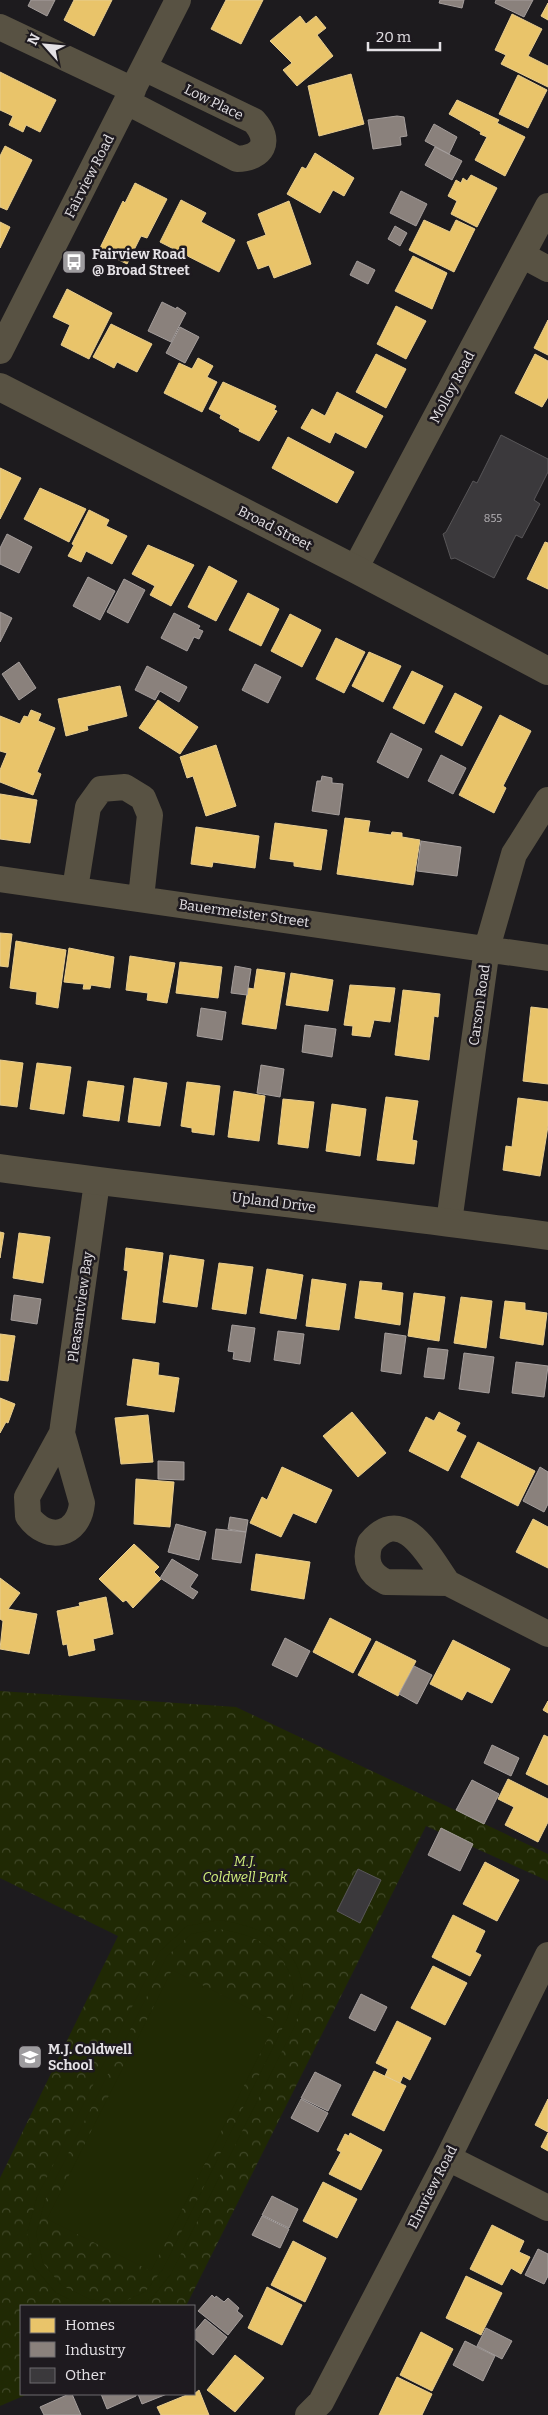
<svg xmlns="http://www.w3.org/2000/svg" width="548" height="2415" font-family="Bitter,serif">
  <defs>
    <pattern id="park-crowns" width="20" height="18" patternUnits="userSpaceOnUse" patternTransform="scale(1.25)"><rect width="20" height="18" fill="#202904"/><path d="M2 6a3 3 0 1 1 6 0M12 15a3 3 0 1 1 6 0" fill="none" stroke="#404828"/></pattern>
  </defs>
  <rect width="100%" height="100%" fill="#1d1b1e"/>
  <path fill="url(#park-crowns)" d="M0 1691 236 1707 548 1854V1881L426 1826 186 2306H21V2394H28L0 2406V2178L118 1936 0 1878Z"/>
  <path fill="#202904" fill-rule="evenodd" d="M219 1920C259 1926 294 1940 303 1985 305 1996 298 2012 296 2023L171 2274 151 2299 135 2306H84L56 2293 34 2267 27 2233 37 2197 160 1951 187 1926ZM219 1929C253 1934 286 1948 293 1985 295 1995 289 2010 287 2019L163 2269 145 2292 118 2304 89 2299 61 2285 43 2263 36 2234 45 2200 167 1956 191 1934Z
    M172 1970 276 2022 151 2271 47 2219Z"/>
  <path fill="#e9c46a" stroke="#e8cd8f" d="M74 0H112L94 36 64 20Z
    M226 0H263L241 44 211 29Z
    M548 3V20L541 16Z
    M512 14 542 29 528 56 548 66V87L501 64 506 55 495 50Z
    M300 16 306 24 316 16 326 28 317 35 333 56 297 86 283 70 292 63 270 41Z
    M0 72 56 100 40 132 26 125 23 132 9 125 13 116 0 110Z
    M351 74 364 124 319 136 308 86Z
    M518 75 547 90 528 128 499 114Z
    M457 100 499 120 497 123 525 137 505 176 475 160 487 137 480 134 481 132 449 114Z
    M5 146 32 160 7 210 0 207V156Z
    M315 153 354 178 344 196 333 190 320 213 287 194 302 167 306 169Z
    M471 175 497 188 477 227 451 214 457 201 448 196 456 180 461 183 463 178 467 181Z
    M135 183 167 199 147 238 141 236 127 264 99 250 123 201 125 203Z
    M181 200 206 213 201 222 235 240 219 272 160 242Z
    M289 201 311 264 274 278 269 265 258 269 247 242 266 235 258 214Z
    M424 220 450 232 456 220 475 229 454 272 409 250Z
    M0 222 10 227 0 248Z
    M413 256 447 273 432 309 395 291Z
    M67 289 112 313 89 359 61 345 70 325 53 317Z
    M396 306 426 321 406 359 377 344Z
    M548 320V355L534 348Z
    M111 324 152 344 137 372 117 362 114 368 93 357Z
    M376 354 406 369 386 408 356 392Z
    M535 354 548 361V397L542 407 515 393Z
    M198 358 213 366 207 377 217 382 202 412 164 393 179 363 192 369Z
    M223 382 276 406 274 410 277 411 259 441 239 431 240 429 220 418 221 415 209 409Z
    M337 392 383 416 366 448 335 432 330 443 301 428 312 409 325 416Z
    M288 437 354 472 337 503 272 468Z
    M0 468 21 478 0 519Z
    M40 488 86 509 69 542 24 519Z
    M89 510 109 520 106 526 127 536 112 564 86 551 81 562 68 556 74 545 72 544Z
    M545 542 548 543V589L527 579Z
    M148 545 194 565 171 606 150 595 155 586 132 574Z
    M209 566 237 581 216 621 188 607Z
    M248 593 279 609 261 646 229 630Z
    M290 614 321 630 302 667 271 651Z
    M336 638 365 652 344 693 316 679Z
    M369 652 401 666 383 702 352 686Z
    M412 671 443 686 424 724 393 708Z
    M120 686 127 716 87 726 88 730 66 736 58 699Z
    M455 693 482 707 462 746 435 732Z
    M158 700 198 727 180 754 139 728Z
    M31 710 41 714 38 721 55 728 37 772 41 774 33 795 0 782V770L7 753 0 751V716L20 724 24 716 28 717Z
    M500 715 531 731 503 786 506 788 494 813 459 795Z
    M216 745 236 806 206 816 193 776 187 778 180 757Z
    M0 794 37 800 30 843 0 839Z
    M345 818 370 821 368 832 391 835 392 832 402 833V837L420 840 413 885 337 874Z
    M275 823 327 830 321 870 294 866V862L270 859Z
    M196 827 259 836 255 868 213 862 212 867 191 864Z
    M0 933 12 934 8 967 0 966Z
    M16 941 66 950 58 1008 36 1004 37 992 10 988Z
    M69 948 114 957 110 988 91 985 90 989H83L84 984 64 982Z
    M130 956 175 963 167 1003 147 1000 148 993 126 990Z
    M180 962 222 967 218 998 176 993Z
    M257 969 285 973 276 1029 242 1024 248 988 254 989Z
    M291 973 333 980 328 1011 286 1005Z
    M350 985 395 988 390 1022 374 1020 370 1037 352 1035 353 1026 344 1025Z
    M403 990 440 994 438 1017 434 1016 429 1060 395 1055Z
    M531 1007 548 1009V1084L523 1081Z
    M0 1060 23 1063 17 1107 0 1105Z
    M37 1063 71 1067 64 1114 30 1109Z
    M134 1078 167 1083 160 1126 128 1122Z
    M88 1081 124 1086 119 1121 83 1116Z
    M187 1082 220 1086 214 1135 192 1132V1128L181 1126Z
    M234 1091 265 1096 259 1141 228 1137Z
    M386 1097 418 1101 412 1140 417 1141 414 1164 377 1160Z
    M518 1098 548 1102V1126L540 1176 503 1170 506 1146 512 1147Z
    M283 1099 314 1102 308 1148 278 1144Z
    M332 1104 366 1109 360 1156 326 1151Z
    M0 1232 4 1233 0 1258Z
    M19 1233 50 1237 43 1283 13 1278Z
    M126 1248 163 1253 155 1323 122 1319 128 1271 124 1270Z
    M170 1255 204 1260 197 1307 163 1302Z
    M219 1263 253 1267 246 1314 212 1309Z
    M267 1269 303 1275 296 1319 260 1313Z
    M312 1279 346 1284 339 1330 306 1326Z
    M360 1281 382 1283 381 1290 403 1293 400 1325 355 1318Z
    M414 1293 445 1297 439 1341 408 1336Z
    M461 1297 492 1301 486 1348 454 1343Z
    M505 1301 525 1303V1310L547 1313 543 1345 500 1338Z
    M0 1334 15 1336 8 1381 0 1380Z
    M133 1359 159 1363 158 1375 179 1378 174 1412 127 1405Z
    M0 1398 15 1404 8 1423 6 1422 0 1433Z
    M352 1412 386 1453 358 1477 323 1436Z
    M439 1412 460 1423 456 1431 466 1436 448 1471 409 1451 426 1417 434 1421Z
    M148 1415 153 1462 121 1464 115 1418Z
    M478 1442 535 1471 518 1506 461 1477Z
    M282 1467 332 1490 316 1523 293 1513 281 1537 250 1523 262 1497 267 1500Z
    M136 1479 174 1482 170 1527 134 1524Z
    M533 1519 548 1527V1568L516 1552Z
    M134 1544 159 1567 154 1572 161 1579 133 1608 126 1600 123 1602 99 1579Z
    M256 1554 310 1562 304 1599 251 1590Z
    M0 1578 20 1593 8 1609 37 1614 29 1654 0 1649 3 1621 0 1619Z
    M106 1597 113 1634 93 1639 95 1650 69 1656 67 1644 63 1645 57 1611 80 1606 79 1603Z
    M330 1618 371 1639 353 1673 313 1652Z
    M453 1640 510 1669 492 1703 467 1691 462 1700 430 1684Z
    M376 1641 416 1661 398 1696 358 1675Z
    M548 1701V1713L543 1710Z
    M544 1735 548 1737V1785L526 1774Z
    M508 1779 548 1799V1822L538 1842 505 1825 514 1807 498 1799Z
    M485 1862 519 1880 497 1921 463 1904Z
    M453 1915 485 1931 475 1952 481 1955 470 1976 432 1957Z
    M433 1966 467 1983 445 2025 411 2008Z
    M397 2021 431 2038 410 2080 403 2076 400 2083 385 2076 388 2069 376 2063Z
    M374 2071 406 2086 384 2131 352 2115Z
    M548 2099V2132L535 2125Z
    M350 2133 382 2150 361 2190 329 2174 341 2152 337 2150 345 2134 349 2136Z
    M548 2133V2151L541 2147Z
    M323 2182 357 2199 337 2238 303 2221Z
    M492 2225 524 2241 519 2252 530 2257 521 2274 511 2268 502 2285 470 2269Z
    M293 2241 326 2258 305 2302 271 2285Z
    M466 2276 502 2293 481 2335 446 2318Z
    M267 2287 302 2305 282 2345 248 2328Z
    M421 2332 453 2349 432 2391 400 2375Z
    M235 2355 264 2378 235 2412 207 2390Z
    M397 2377 432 2394 422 2415H379Z
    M199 2390 209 2415H161L157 2407 189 2394H194Z"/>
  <path fill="#8a817c" stroke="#a59e9c" d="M31 0H55L47 16 28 6Z
    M440 0H464L462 8 439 3Z
    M496 0H533L524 17 495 3Z
    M397 116 404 117 407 136 400 137 401 145 373 149 368 120Z
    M434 124 457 137 449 154 425 141Z
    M435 147 462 161 452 180 425 165Z
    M401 191 427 204 416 226 390 213Z
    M395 226 407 233 400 246 388 239Z
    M357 261 375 270 368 284 350 275Z
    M162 302 176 309 177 307 186 313 171 342 148 331Z
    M180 327 199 337 185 363 166 353Z
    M7 534 32 547 19 573 0 564V548Z
    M88 577 115 591 100 620 73 606Z
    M124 579 145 590 128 623 107 612Z
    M0 612 12 618 0 642Z
    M174 613 200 626 198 629 203 631 199 639 194 637 187 651 161 638Z
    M19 662 36 688 19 700 2 674Z
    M255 664 281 677 268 703 242 690Z
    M147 666 187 687 179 702 160 691 155 700 135 690Z
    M391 733 422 749 408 778 377 762Z
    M441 755 466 768 453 794 428 781Z
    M322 776 332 778V783L343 784 339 815 312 811 317 781H321Z
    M421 841 461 847 457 876 417 871Z
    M235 966 251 969 247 995 231 993Z
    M201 1008 226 1012 222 1040 197 1036Z
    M305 1025 336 1029 332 1057 302 1052Z
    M261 1065 284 1069 280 1097 257 1093Z
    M14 1295 41 1299 37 1324 11 1320Z
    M232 1325 255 1328 250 1362 233 1359 234 1352 228 1351Z
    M278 1331 304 1334 300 1364 274 1360Z
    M385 1333 406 1336 401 1374 381 1371Z
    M428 1348 448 1350 444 1379 424 1377Z
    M464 1353 494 1357 489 1393 459 1389Z
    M516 1362 548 1366 544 1397 512 1393Z
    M158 1461 184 1462V1480L158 1479Z
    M540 1467 548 1472V1504L544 1512 523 1501Z
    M230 1517 248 1520 246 1532 228 1529Z
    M176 1524 206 1532 199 1560 168 1552Z
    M216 1529 246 1532 241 1563 212 1559Z
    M172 1559 198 1575 190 1587 198 1592 193 1599 160 1578Z
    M285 1638 310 1651 297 1677 272 1665Z
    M414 1666 432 1675 417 1704 399 1694Z
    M492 1745 519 1758 511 1776 484 1763Z
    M472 1780 499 1794 484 1824 456 1810Z
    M441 1828 473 1844 460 1871 428 1855Z
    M361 1994 387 2007 375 2031 349 2018Z
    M315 2072 341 2085 328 2111 301 2098Z
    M301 2099 328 2113 318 2132 291 2118Z
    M272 2196 298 2209 289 2228 262 2215Z
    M262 2216 289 2229 280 2248 252 2235Z
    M538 2249 548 2254V2276L544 2284 525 2275Z
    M212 2295 215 2298 216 2296 224 2302 228 2298 239 2308 237 2311 243 2316 228 2335 198 2311Z
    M205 2319 227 2337 213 2355 194 2338V2332Z
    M486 2328 512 2341 502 2359 477 2346Z
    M465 2341 495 2356 483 2381 453 2365Z
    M69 2394H72L81 2415H44L40 2407Z
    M101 2394H136V2396L107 2409Z
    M138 2394H167L142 2404Z"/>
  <path fill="#3b393c" stroke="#585658" d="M501 435 548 459V472L534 500 540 504 522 538 516 535 494 578 455 558 451 559 443 534 446 532 473 481 477 483Z
    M358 1869 381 1880 360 1923 337 1911Z"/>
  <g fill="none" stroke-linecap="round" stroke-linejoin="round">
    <path stroke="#585243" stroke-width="26" d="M0 27 133 90
      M127 102 237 159C263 158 272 141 254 121L144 68
      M522 255 548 269
      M0 351 178 0
      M355 569 548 206
      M0 879 548 958
      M75 889 88 807 101 789 125 787 143 798 150 815 141 898
      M449 1222 487 948 514 854 548 800
      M62 1433 82 1503C79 1536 47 1543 28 1516L27 1497 62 1433 97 1182
      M448 1583C430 1558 403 1502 370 1543 364 1561 369 1574 386 1582L448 1583 548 1634
      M448 2158 548 2208
      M308 2415 321 2402 448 2158 548 1955"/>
    <path stroke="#585243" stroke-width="28" d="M0 387 355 569 548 671
      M0 1168C182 1193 366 1210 548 1236"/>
  </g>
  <defs>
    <symbol id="bus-square" viewBox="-11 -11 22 22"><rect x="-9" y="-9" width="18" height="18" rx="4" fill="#9e9c9f" stroke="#1e1a1f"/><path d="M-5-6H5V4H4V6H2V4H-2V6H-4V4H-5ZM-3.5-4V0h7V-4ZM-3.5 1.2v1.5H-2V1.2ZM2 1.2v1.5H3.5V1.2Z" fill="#fff"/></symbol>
    <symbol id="school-square" viewBox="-11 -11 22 22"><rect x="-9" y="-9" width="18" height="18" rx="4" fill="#9e9c9f" stroke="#1e1a1f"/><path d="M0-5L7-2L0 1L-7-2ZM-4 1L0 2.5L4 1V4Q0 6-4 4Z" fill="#fff"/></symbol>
  </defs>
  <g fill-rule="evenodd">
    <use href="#bus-square" x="60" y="248" width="28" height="28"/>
    <use href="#school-square" x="16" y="2043" width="28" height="28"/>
  </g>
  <g text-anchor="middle" stroke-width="5" stroke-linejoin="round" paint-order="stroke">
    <g font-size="11" fill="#bab7bb">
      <text x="493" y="522">855</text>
    </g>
    <g font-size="14" fill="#e4e1e5" stroke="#1e1a1f">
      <text transform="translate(214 102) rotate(26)" y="5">Low Place</text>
      <text transform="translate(89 176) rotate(-63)" y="5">Fairview Road</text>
      <text transform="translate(452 387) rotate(-62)" y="5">Molloy Road</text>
      <text transform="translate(275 528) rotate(27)" y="5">Broad Street</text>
      <text transform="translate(244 913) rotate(8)" y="5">Bauermeister Street</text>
      <text transform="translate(479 1005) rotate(-82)" y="5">Carson Road</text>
      <text transform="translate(274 1202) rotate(7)" y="5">Upland Drive</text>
      <text transform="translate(80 1307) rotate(-82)" y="5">Pleasantview Bay</text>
      <text transform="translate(432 2187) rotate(-63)" y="5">Elmview Road</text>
    </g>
    <g font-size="14" font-weight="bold" fill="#e4e1e5" stroke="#1e1a1f" text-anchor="start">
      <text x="92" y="259">Fairview Road<tspan x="92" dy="16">@ Broad Street</tspan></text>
      <text x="48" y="2054">M.J. Coldwell<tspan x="48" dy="16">School</tspan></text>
    </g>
    <g font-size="14" font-style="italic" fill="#d0ee7d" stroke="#1e1a1f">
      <text x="245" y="1866">M.J.<tspan x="245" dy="16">Coldwell Park</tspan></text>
    </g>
  </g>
  <rect x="20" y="2305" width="175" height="90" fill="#1e1a1f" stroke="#6d6a6e"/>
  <rect x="30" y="2318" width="25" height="15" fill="#e9c46a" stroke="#6d6a6e"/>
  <text x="65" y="2330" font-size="15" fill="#e4e1e5">Homes</text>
  <rect x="30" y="2342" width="25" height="15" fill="#8a817c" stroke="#6d6a6e"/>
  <text x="65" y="2355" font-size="15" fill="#e4e1e5">Industry</text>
  <rect x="30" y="2368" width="25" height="15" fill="#3b393c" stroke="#6d6a6e"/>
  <text x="65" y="2380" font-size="15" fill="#e4e1e5">Other</text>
  <g transform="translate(45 45) rotate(297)" stroke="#1e1a1f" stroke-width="4" paint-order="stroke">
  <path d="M0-4L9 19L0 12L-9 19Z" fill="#e4e1e5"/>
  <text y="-8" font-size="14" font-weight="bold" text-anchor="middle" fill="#e4e1e5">N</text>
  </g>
  <path d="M368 42v8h72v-8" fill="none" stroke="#e4e1e5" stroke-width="2.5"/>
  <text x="376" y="42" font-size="15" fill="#e4e1e5" stroke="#1e1a1f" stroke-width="4" paint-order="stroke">20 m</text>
</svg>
